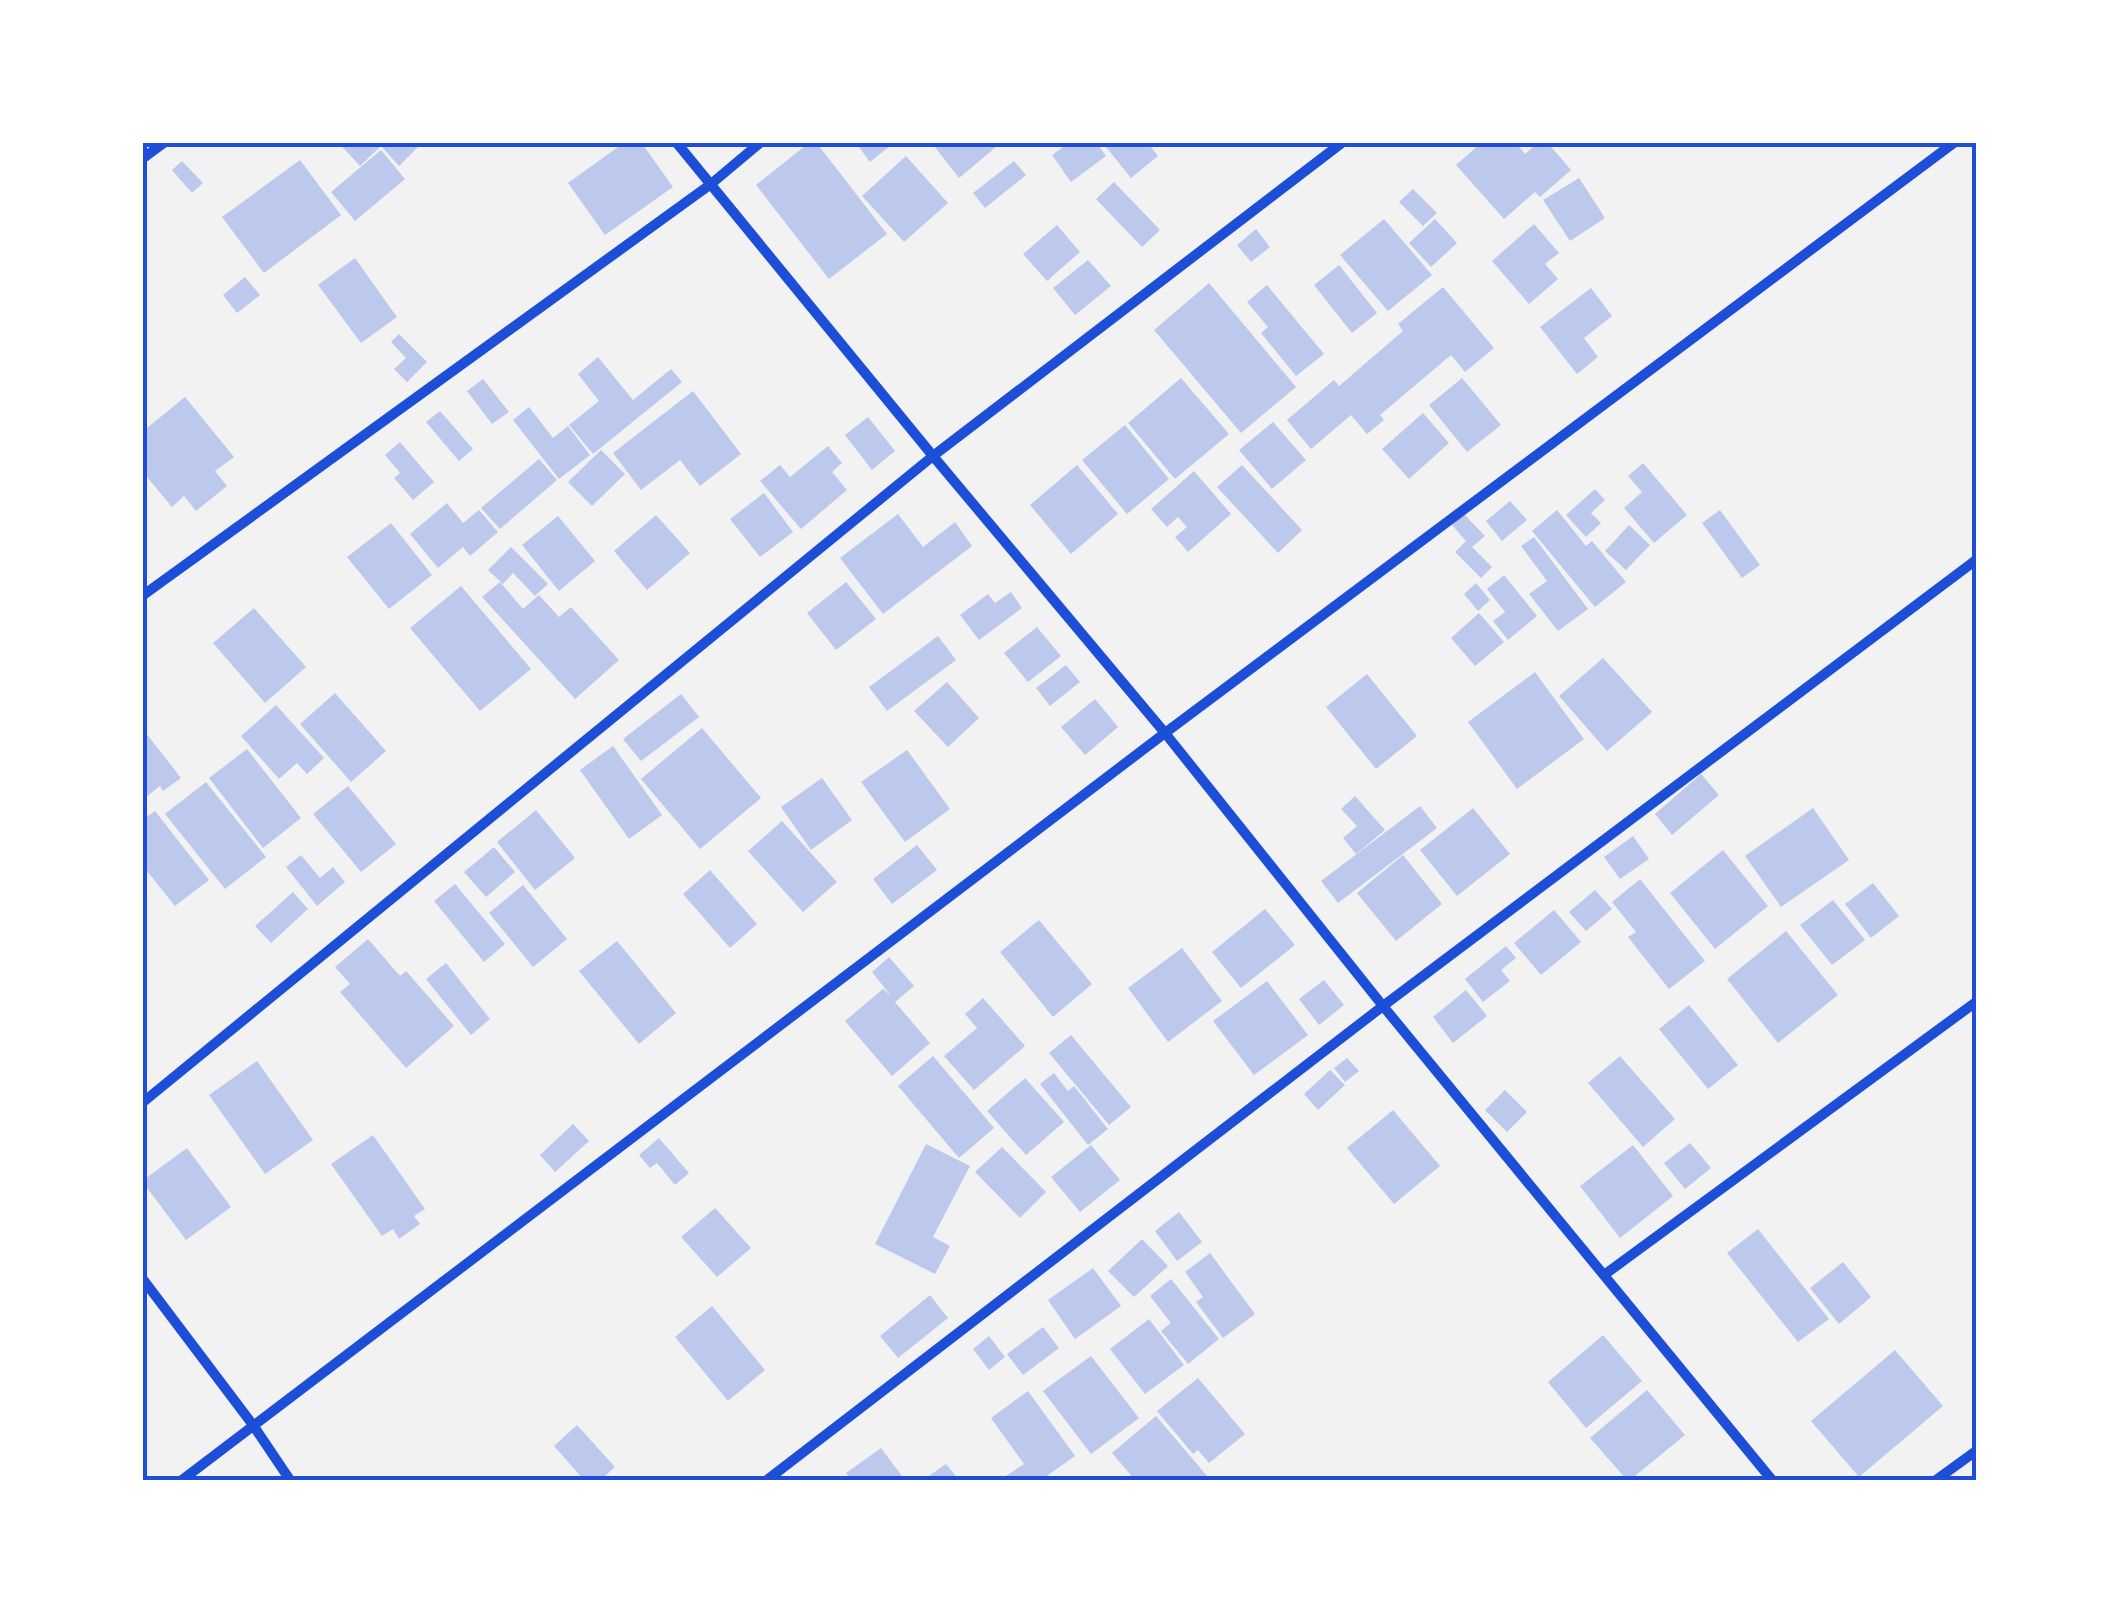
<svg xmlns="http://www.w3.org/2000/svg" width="2119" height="1623" font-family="Inter,sans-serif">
  <rect width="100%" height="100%" fill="#f2f2f2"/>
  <path fill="#bdc9ec" d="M338 142H423L399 166 381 146 360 166Z
    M625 142H641L673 187 605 235 568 183Z
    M810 142H816L887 234 829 279 756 185Z
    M855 142H895L870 162Z
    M931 142H1002L959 178Z
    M1070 142H1096L1106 156 1071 182 1052 155Z
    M1102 142H1147L1158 156 1131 178Z
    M1482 142H1515L1525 154 1539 142H1547L1571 170 1540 197 1535 192 1504 219 1456 165Z
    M381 150 405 179 355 221 331 192Z
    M906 156 948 203 904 242 862 196Z
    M300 160 341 215 264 273 222 217Z
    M182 161 203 183 192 193 172 170Z
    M1014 161 1026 175 985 208 973 193Z
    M1579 178 1605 218 1570 241 1543 200Z
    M1114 182 1160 230 1142 247 1096 199Z
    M1413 189 1437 213 1423 226 1399 202Z
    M1384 219 1432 275 1388 311 1340 255Z
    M1435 219 1457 243 1431 267 1409 243Z
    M1534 224 1559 253 1545 264 1558 279 1529 304 1492 261Z
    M1057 225 1080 252 1047 281 1023 254Z
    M1256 229 1270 247 1251 262 1237 245Z
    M355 258 397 317 361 343 318 285Z
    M1088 260 1111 286 1075 315 1053 288Z
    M1339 265 1377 313 1352 333 1314 285Z
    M245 277 260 295 237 313 223 295Z
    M1209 283 1296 387 1241 433 1154 330Z
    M1267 285 1324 354 1296 376 1261 333 1268 327 1247 302Z
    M1443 287 1494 348 1465 372 1451 355 1380 415 1384 420 1367 434 1351 415 1311 449 1287 420 1334 380 1339 386 1403 331 1398 324Z
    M1591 288 1612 316 1584 338 1598 357 1577 374 1540 327Z
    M399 334 427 362 407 382 394 369 406 358 391 342Z
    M598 357 633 400 671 369 682 382 593 454 569 425 599 401 578 374Z
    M1181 378 1229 434 1175 479 1128 423Z
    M1462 378 1501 425 1467 452 1429 405Z
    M483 379 509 412 492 424 467 391Z
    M693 391 741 454 700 486 680 460 641 490 613 453Z
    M185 397 234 457 215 471 227 486 196 511 184 496 172 507 142 471V432Z
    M529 407 553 438 568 426 590 455 559 479 513 420Z
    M440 411 473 449 459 461 426 422Z
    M1423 413 1449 443 1409 479 1382 449Z
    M868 417 895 451 872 470 845 435Z
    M1273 422 1306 460 1272 489 1239 450Z
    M1125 425 1169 479 1127 514 1082 460Z
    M400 442 434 482 413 500 394 478 400 473 385 455Z
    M828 446 842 463 832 472 847 490 801 529 760 481 780 465 790 477Z
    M601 450 625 474 592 506 568 482Z
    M539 459 557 480 500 529 481 508Z
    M1643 463 1687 515 1654 543 1624 508 1642 492 1628 476Z
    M1077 465 1118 514 1071 554 1030 505Z
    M1242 465 1302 530 1278 553 1217 487Z
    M1194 471 1231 514 1188 552 1175 537 1187 527 1178 517 1167 527 1151 509Z
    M1595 489 1605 500 1591 513 1601 523 1586 537 1566 515Z
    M764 493 793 532 760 557 730 519Z
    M1510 501 1527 520 1502 541 1486 521Z
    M447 503 463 523 479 510 498 532 470 556 463 547 438 568 410 534Z
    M1557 510 1586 546 1592 541 1626 582 1595 607 1532 531Z
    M1720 510 1760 565 1742 578 1702 523Z
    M898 514 923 547 955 522 972 546 883 614 840 558Z
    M1464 514 1485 536 1472 547 1492 567 1481 578 1455 552 1466 541 1452 525Z
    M656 515 690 553 647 590 614 551Z
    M558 516 595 561 559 591 522 545Z
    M391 523 432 575 389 609 347 557Z
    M1629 525 1650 545 1626 570 1605 551Z
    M1534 537 1588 609 1558 631 1529 594 1547 581 1521 546Z
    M511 547 548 584 535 596 513 573 503 584 488 570Z
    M1504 575 1537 616 1508 640 1493 621 1505 612 1487 589Z
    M500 582 523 609 539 595 559 617 571 607 619 660 575 699 482 597Z
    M846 582 876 619 836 650 807 613Z
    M1476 583 1490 600 1478 611 1464 594Z
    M461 586 531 669 480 711 410 628Z
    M1011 592 1022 608 979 640 960 615 988 594 995 603Z
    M254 608 306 667 265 703 213 643Z
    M1479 613 1504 642 1475 666 1451 638Z
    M1037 627 1061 656 1028 682 1004 653Z
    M938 636 956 660 887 711 869 687Z
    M1603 658 1652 712 1607 751 1559 696Z
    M1066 665 1080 682 1050 706 1036 688Z
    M1535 672 1584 739 1517 789 1468 722Z
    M1367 674 1417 736 1376 769 1326 707Z
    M947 682 979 718 948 747 914 711Z
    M335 693 386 751 351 782 300 724Z
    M681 694 699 717 641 761 623 739Z
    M1095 699 1118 727 1085 755 1061 727Z
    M276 705 324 758 307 774 297 763 279 779 241 736Z
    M142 728 181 778 163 791 160 786 142 800Z
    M702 728 761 798 700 849 641 779Z
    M613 746 662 815 629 839 580 770Z
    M247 749 301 818 263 848 209 778Z
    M907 750 950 809 905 842 861 782Z
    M1701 774 1719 795 1672 835 1655 814Z
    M822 778 852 820 811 850 781 807Z
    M206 782 266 857 225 889 165 814Z
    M348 786 396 844 361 872 313 814Z
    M1355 796 1385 830 1356 854 1343 838 1357 826 1341 809Z
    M1420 806 1437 828 1338 903 1321 881Z
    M1473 808 1510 854 1457 896 1420 850Z
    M1813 808 1849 860 1781 907 1745 856Z
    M536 810 575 858 535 890 497 842Z
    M155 811 209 880 175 906 142 865V820Z
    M782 821 837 882 803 912 748 851Z
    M1633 836 1649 859 1620 879 1604 857Z
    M917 845 937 870 892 904 873 879Z
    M494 847 515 872 486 897 464 872Z
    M1723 850 1768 906 1715 949 1670 893Z
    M301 855 320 878 333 867 345 882 317 906 286 867Z
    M1403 855 1442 904 1396 941 1357 893Z
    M710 870 757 924 730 948 683 894Z
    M1640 879 1705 961 1669 989 1628 937 1636 932 1612 902Z
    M1873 883 1899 916 1871 938 1845 904Z
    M455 884 505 944 484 962 434 901Z
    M523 885 567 939 533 967 489 913Z
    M1595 890 1612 909 1586 931 1569 912Z
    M293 892 308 909 271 943 255 926Z
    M1833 900 1865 940 1832 965 1800 925Z
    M1265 909 1295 945 1241 988 1212 952Z
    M1554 910 1581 942 1541 975 1514 943Z
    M1039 920 1092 984 1053 1017 1000 952Z
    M1786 931 1838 995 1778 1043 1727 979Z
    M368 939 400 976 406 971 454 1026 406 1068 340 992 350 984 335 967Z
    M617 941 676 1013 639 1044 579 971Z
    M1506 946 1516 958 1501 970 1510 981 1483 1002 1465 979Z
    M1182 948 1222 1001 1168 1042 1128 988Z
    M889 957 914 986 895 1002 930 1043 892 1076 845 1021 883 989 891 996 872 972Z
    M446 963 490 1019 471 1035 426 979Z
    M1324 980 1344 1005 1319 1025 1299 999Z
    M1267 981 1308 1035 1254 1075 1213 1021Z
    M1466 990 1487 1016 1453 1043 1433 1017Z
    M983 998 1025 1046 974 1090 944 1056 977 1028 965 1014Z
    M1689 1005 1738 1065 1708 1089 1659 1029Z
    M1071 1035 1131 1107 1109 1125 1049 1053Z
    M933 1056 994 1128 959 1158 898 1086Z
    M1620 1056 1675 1119 1643 1147 1588 1083Z
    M1347 1058 1359 1071 1345 1082 1334 1068Z
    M257 1061 313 1140 265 1174 209 1095Z
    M1330 1070 1345 1085 1318 1110 1304 1094Z
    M1054 1073 1068 1091 1074 1086 1108 1129 1088 1145 1040 1084Z
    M1025 1078 1064 1122 1026 1155 987 1111Z
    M1505 1090 1527 1112 1507 1132 1485 1110Z
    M1393 1110 1440 1166 1394 1204 1347 1148Z
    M573 1124 589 1141 555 1172 540 1155Z
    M373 1135 425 1209 414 1216 420 1224 399 1239 393 1229 382 1236 331 1164Z
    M659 1138 689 1173 675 1185 657 1163 650 1168 639 1155Z
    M1690 1143 1711 1168 1685 1189 1664 1163Z
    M926 1144 970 1166 933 1237 950 1246 935 1274 875 1244Z
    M1091 1145 1120 1180 1080 1212 1051 1177Z
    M1633 1145 1673 1196 1620 1238 1580 1186Z
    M1002 1147 1046 1192 1020 1218 975 1172Z
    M187 1148 231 1207 186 1240 142 1181Z
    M715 1208 751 1248 717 1277 681 1237Z
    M1179 1212 1202 1242 1177 1261 1155 1231Z
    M1758 1229 1829 1319 1798 1342 1727 1253Z
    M1142 1239 1168 1266 1134 1297 1108 1271Z
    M1210 1253 1255 1314 1223 1338 1196 1302 1203 1297 1185 1272Z
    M1843 1262 1871 1297 1839 1324 1810 1288Z
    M1093 1268 1121 1306 1075 1339 1048 1300Z
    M1171 1279 1219 1339 1188 1364 1161 1331 1171 1323 1150 1296Z
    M930 1295 948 1318 898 1358 880 1336Z
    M712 1306 765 1370 728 1401 675 1337Z
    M1149 1319 1184 1365 1145 1394 1110 1349Z
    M1043 1327 1059 1348 1023 1375 1007 1354Z
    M1603 1335 1642 1381 1586 1428 1548 1382Z
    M989 1336 1005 1357 989 1370 973 1349Z
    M1895 1350 1943 1406 1859 1477 1811 1421Z
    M1091 1356 1139 1418 1091 1454 1043 1391Z
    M1198 1378 1245 1434 1209 1463 1198 1450 1193 1454 1157 1411Z
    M1647 1390 1685 1435 1630 1480H1627L1590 1438Z
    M1028 1391 1075 1456 1041 1480H1000L1024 1464 991 1418Z
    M1156 1416 1208 1477 1204 1480H1135L1112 1453Z
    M577 1425 615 1467 605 1476 609 1480H584L554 1446Z
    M881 1448 905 1480H851L846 1473Z
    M946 1464 959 1480H923Z"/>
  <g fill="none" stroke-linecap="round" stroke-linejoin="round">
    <path stroke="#1d4ed8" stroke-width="10" d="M676 142 933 456 1165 733 1383 1006 1772 1480
      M142 159 165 142
      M142 596 711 184 761 142
      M142 1103 933 456 1343 142
      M1604 1275 1976 1002
      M142 1278 253 1425 290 1480
      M182 1480 1165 733 1955 142
      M767 1480 1383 1006 1976 560
      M1936 1480 1976 1451"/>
  </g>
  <rect width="2119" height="1623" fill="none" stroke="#ffffff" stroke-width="290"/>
  <rect x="145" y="145" width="1829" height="1333" fill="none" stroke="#1d4ed8" stroke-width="4"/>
</svg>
